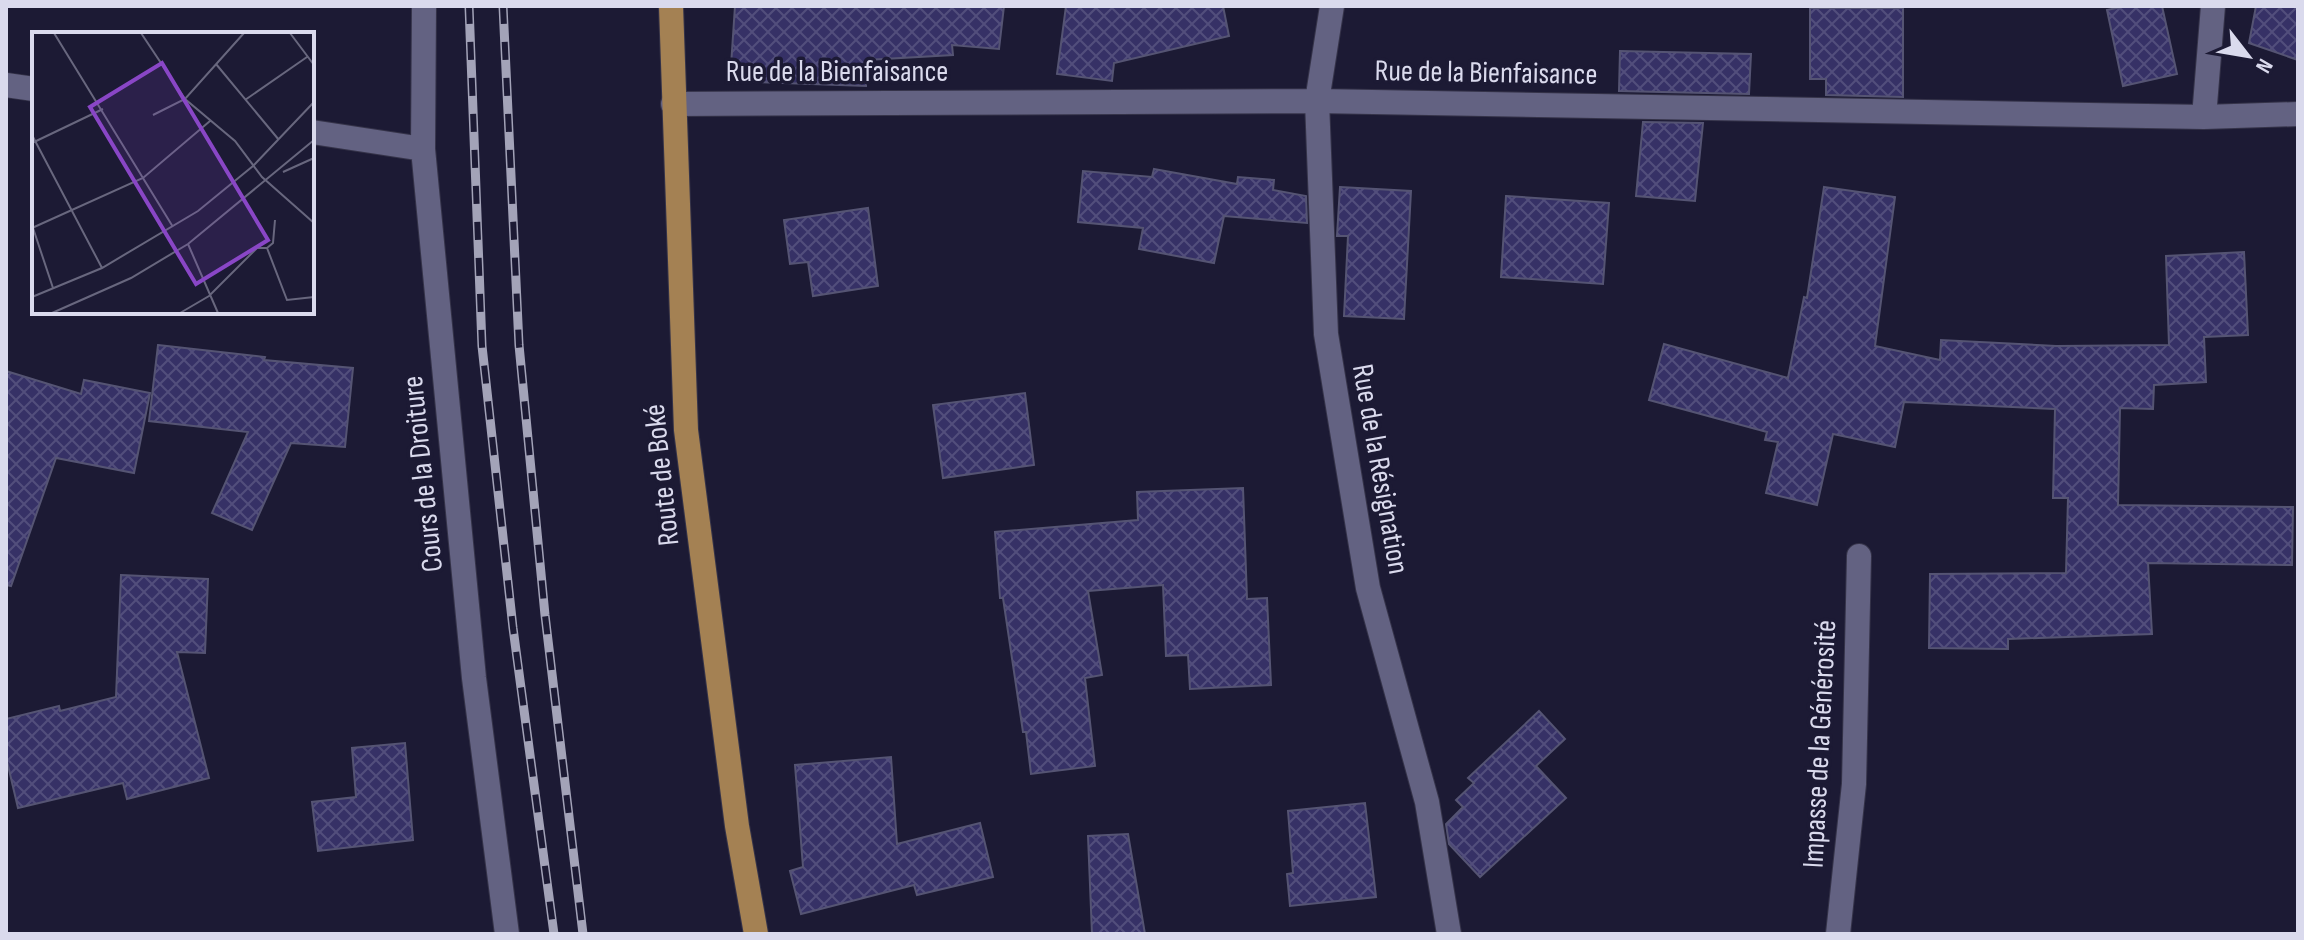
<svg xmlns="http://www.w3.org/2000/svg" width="2304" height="940" font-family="'Sofia Sans Condensed',sans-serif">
  <defs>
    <pattern id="building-cross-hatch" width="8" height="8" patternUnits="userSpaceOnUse" patternTransform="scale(2)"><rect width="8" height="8" fill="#363166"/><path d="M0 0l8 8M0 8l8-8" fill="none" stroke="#524e7c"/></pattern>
  </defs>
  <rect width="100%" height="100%" fill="#1c1a34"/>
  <path fill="url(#building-cross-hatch)" stroke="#555473" stroke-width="2" d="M735 6H1004L999 49 952 45 953 55 866 60V86L730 81Z
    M1066 6H1223L1229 36 1114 63 1112 81 1057 74Z
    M2126 6H2162L2177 74 2123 86 2107 10Z
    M2256 6H2298V60L2249 43Z
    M1810 8H1903V97L1826 95V79H1810Z
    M1620 51 1751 54 1749 94 1619 91Z
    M1643 122 1703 123 1695 201 1636 196Z
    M1154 169 1237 184 1238 177 1274 180 1273 190 1306 196 1307 223 1224 216 1214 263 1139 249 1143 228 1078 222 1083 171 1152 177Z
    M1340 187 1411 191 1404 319 1344 316 1348 236H1337Z
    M1824 187 1895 197 1875 346 1940 360 1941 340 2056 346 2169 345 2166 256 2244 252 2248 335 2204 337 2206 382 2154 385 2153 409 2120 408 2118 505 2293 507 2292 565 2148 563 2152 634 2008 639V649L1929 648 1930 574 2066 573 2068 498H2053L2055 409 1904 402 1895 447 1833 434 1817 505 1766 493 1778 442 1765 440 1767 432 1649 400 1664 344 1788 378 1804 297 1807 298Z
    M1506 196 1609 203 1603 284 1501 277Z
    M868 208 878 286 813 296 808 262 790 264 784 220Z
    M158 345 265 357 264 360 353 368 345 447 291 443 252 530 212 513 248 432 149 421Z
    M6 371 81 394 84 380 150 393 134 473 56 458 11 586 6 585Z
    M1025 393 1034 465 943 478 933 405Z
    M1243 488 1247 599 1267 598 1271 685 1190 689 1188 655 1166 656 1163 585 1088 591 1102 675 1085 678 1095 766 1031 774 1026 732H1023L1003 598H1000L995 532 1138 520 1137 492Z
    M121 575 208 579 205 653 177 652 209 778 127 799 123 783 18 808 6 757V719L59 706 60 711 116 697Z
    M1539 711 1565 739 1536 766 1566 798 1480 877 1449 844 1446 824 1463 807 1456 800 1474 783 1468 778Z
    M405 743 413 840 318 851 312 802 356 797 352 748Z
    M891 757 897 844 980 823 993 877 917 895 914 885 801 914 790 871 803 867 795 765Z
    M1365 803 1376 897 1290 906 1287 874 1293 873 1288 811Z
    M1128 834 1145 934H1092L1088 836Z"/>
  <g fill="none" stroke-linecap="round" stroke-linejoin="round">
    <defs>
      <path id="minor" d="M424 6 423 149 474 678 507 934
        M1332 6 1317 101 1326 334 1368 588 1427 802 1449 934
        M6 85 34 89
        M673 104 1317 101 2204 117 2298 114
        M2204 117 2213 6
        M312 132 423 149
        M1838 934 1854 784 1859 556"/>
      <path id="major" d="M671 6 686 430 737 826 756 934"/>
    </defs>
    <use href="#minor" stroke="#353349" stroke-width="26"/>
    <use href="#major" stroke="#353349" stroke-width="26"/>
    <use href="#minor" stroke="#636282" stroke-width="24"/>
    <use href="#major" stroke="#a48153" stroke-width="24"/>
    <defs>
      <path id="rail" d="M469 6 482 346 513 628 554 934
        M503 6 519 345 545 615 583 934"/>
    </defs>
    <use href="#rail" stroke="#a3a3b8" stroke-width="9"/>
    <use href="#rail" stroke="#1c1a34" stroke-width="6" stroke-dasharray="18" stroke-linecap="butt"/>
  </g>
  <g text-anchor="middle" stroke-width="7" stroke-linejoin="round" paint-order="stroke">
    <g font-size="30" fill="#dadaed" stroke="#1c1a34">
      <text x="837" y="81">Rue de la Bienfaisance</text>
      <text transform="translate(1486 72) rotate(1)" y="10">Rue de la Bienfaisance</text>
      <text transform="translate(1381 469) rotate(80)" y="10">Rue de la Résignation</text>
      <text transform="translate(422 474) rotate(-96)" y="10">Cours de la Droiture</text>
      <text transform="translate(661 475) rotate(-96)" y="10">Route de Boké</text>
      <text transform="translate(1819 744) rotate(-87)" y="10">Impasse de la Générosité</text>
    </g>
  </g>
  <g transform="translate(32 32)">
    <rect width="282" height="282" fill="#1c1a34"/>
    <path fill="none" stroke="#68677e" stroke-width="2" d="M22 1 141 195M109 1 153 67 203 109 230 145 282 191M258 1 282 33M184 32 247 108M213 68 275 25M121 83 153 67 212 1M0 103 70 236M0 111 71 77M251 140 282 126M0 196 111 146 178 89M1 196 21 256M156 212 186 281M235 216 241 211 243 188M0 265 70 236 166 179 221 134 282 70M20 281 99 246 156 212 282 108M148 281 177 264 225 216H235L255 268 282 265"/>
    <path fill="#8946c6" fill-opacity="0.15" stroke="#8946c6" stroke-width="4" d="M130 31 236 208 164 252 58 75Z"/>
    <rect width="282" height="282" fill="none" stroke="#dadaed" stroke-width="4"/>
  </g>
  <rect width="2304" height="940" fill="none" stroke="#dadaed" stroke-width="16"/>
  <g transform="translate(2248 56) rotate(121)" stroke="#1c1a34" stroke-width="6" paint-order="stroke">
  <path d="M0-6L14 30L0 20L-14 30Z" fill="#dadaed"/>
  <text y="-12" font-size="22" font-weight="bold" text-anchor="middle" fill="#dadaed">N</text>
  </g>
</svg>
